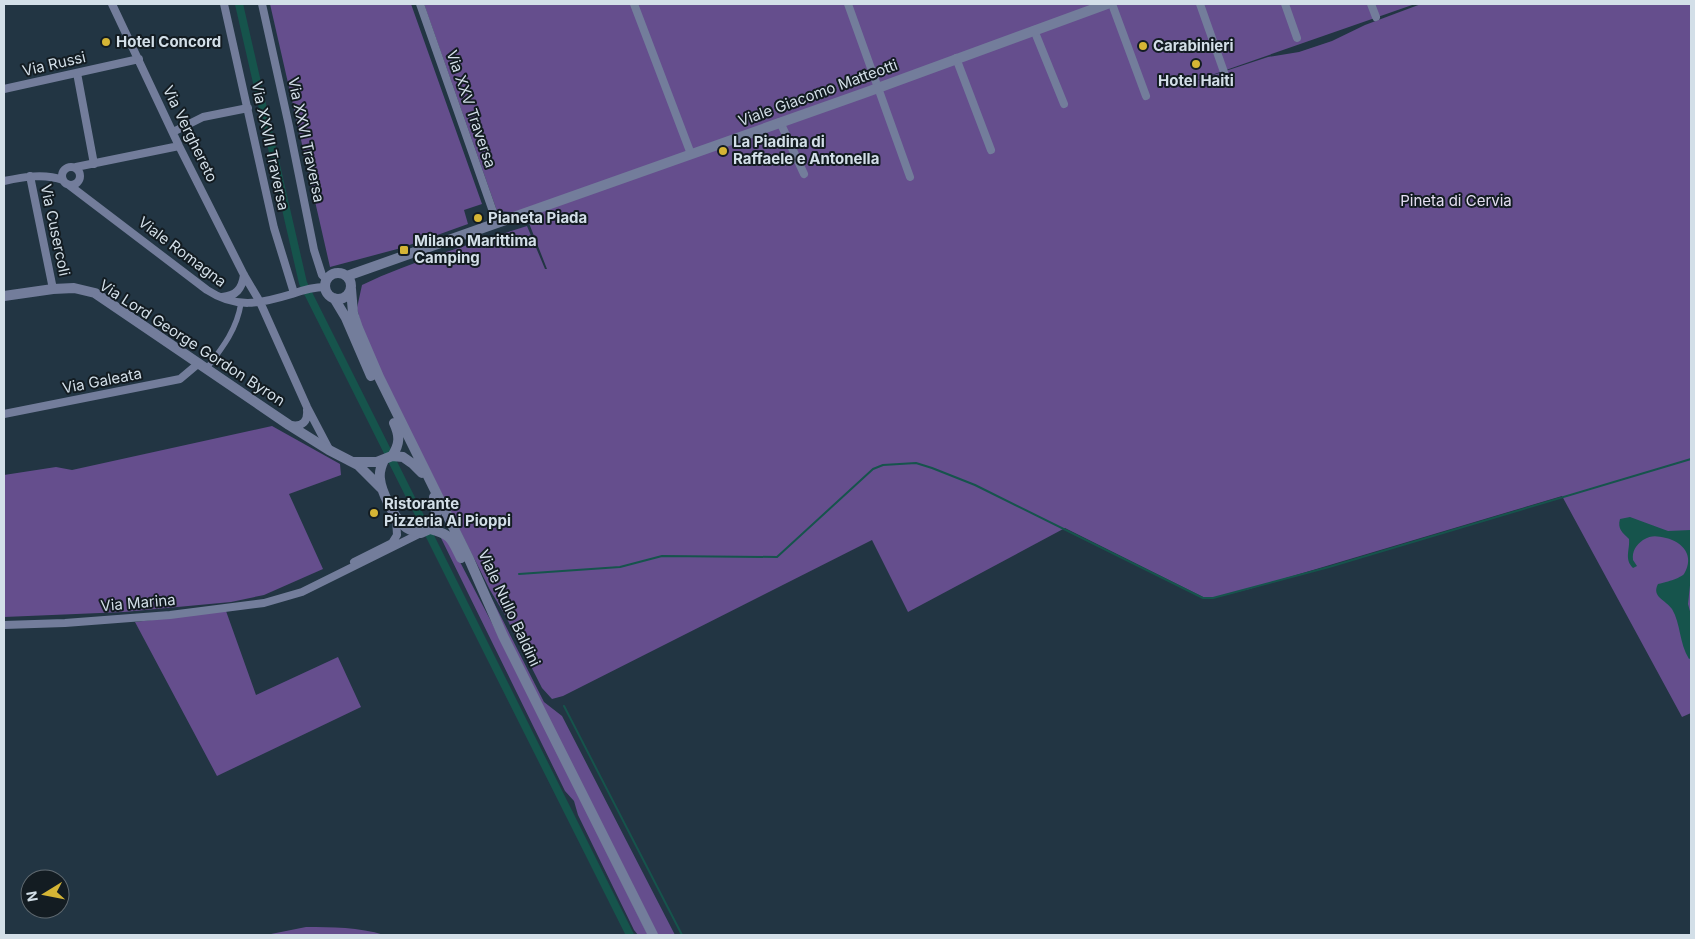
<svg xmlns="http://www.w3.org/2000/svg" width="1695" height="939" font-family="Inter,sans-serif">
  <rect width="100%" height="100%" fill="#223543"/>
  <path fill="#654e8d" d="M270 4H411L482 204 464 210 468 224 401 248 330 267Z
    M424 4H1415L1180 86 1268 57 1299 52 1332 41 1365 25 1421 4H1691V713L1682 717 1562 496 1249 589 1213 598 1203 597 1065 528 908 612 872 540 563 696 552 699 542 688 505 615 490 590 365 341 357 308 362 285C414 260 472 244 527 226L545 269H547L525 213 497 211Z
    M272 426 340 464 341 475 289 494 323 569 264 595 231 602 124 612 4 617V475L56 467 72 470Z
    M443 537 449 541 493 625 648 935H638L634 930 578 815 574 801 565 791 441 538Z
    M489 593 544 702 562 716 675 935H656L502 625Z
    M226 611 256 695 338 657 361 707 217 776 135 622Z
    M306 927C332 927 359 927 384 935H266Z"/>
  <path fill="#16544c" d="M1630 517 1668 531 1691 530V576L1688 604 1691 615V658L1689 659C1679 643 1681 624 1672 609 1666 600 1651 597 1658 584 1664 583 1681 578 1684 574 1695 556 1683 542 1666 538 1656 536 1652 535 1643 540 1636 545 1632 551 1633 560L1637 566 1633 568C1624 559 1630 550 1629 539 1623 533 1617 529 1620 519Z"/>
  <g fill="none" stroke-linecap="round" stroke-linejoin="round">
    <path stroke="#16544c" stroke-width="2" d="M519 574 620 567 662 556 777 557 873 469 883 465 916 463 932 468 975 485 1203 598H1213L1329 567 1691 459
      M564 706 682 935"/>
    <path stroke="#16544c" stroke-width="8" d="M239 4 303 283 630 935"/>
    <path stroke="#737d9b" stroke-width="5.5" d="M207 368C223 347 237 329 241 303"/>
    <path stroke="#737d9b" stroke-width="8" d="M112 4 179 146 244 275 260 302 307 407 329 449
      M224 4 274 228 294 293
      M262 4 289 126 314 250 322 275 327 280
      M420 4 497 223
      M634 4 691 154
      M848 4 910 177
      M1112 4 1146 96
      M1200 4 1224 72
      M1285 4 1297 38
      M1371 4 1376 17
      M1034 30 1064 104
      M956 58 991 150
      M77 73 94 164
      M4 89 139 59
      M780 122 804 174
      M173 132 203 117 248 108
      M62 176a9 9 0 1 1 18 0a9 9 0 1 1-18 0Z
      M76 167 179 146
      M30 176 53 289
      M4 181C23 177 44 173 63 180
      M69 185 207 290C236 309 259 304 292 294 303 290 313 287 325 287
      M222 297C236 296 242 289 244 275
      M4 414 180 379 199 363
      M291 425C303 427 308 421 307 410
      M354 562 392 543 397 535 396 518
      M4 625 65 623 170 615 264 603 302 592 421 533"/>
    <path stroke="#737d9b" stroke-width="10" d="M325 286a13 13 0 1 1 26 0a13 13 0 1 1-26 0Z
      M347 276 867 92 1107 4
      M351 289 353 313 358 328 379 377 469 559 503 636 653 935
      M4 296 53 289 74 288 95 293 289 425 329 450 358 465 381 488
      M334 298 346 318 371 376
      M392 456C400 444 400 436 394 423
      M384 460C381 466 379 472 380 479 381 491 394 517 403 525 408 530 415 532 421 533L430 529C452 535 451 538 461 558
      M354 462H377L392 456 403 457 413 464 422 473
      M430 529 436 514 434 497"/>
  </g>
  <g fill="#d5b535" stroke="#131c22" stroke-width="2">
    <circle cx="106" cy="42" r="5"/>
    <circle cx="1143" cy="46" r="5"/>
    <circle cx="1196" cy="64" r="5"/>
    <circle cx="723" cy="151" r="5"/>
    <circle cx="478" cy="218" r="5"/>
    <rect x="399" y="245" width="10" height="10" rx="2.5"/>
    <circle cx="374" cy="513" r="5"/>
  </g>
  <g text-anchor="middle" stroke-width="4" stroke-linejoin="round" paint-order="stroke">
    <g font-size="15" font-weight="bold" fill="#d3dfe8" stroke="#131c22" text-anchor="start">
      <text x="116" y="47">Hotel Concord</text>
      <text x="1153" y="51">Carabinieri</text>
      <text x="1196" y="86" text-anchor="middle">Hotel Haiti</text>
      <text x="733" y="147">La Piadina di<tspan x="733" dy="17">Raffaele e Antonella</tspan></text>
      <text x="488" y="223">Pianeta Piada</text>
      <text x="414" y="246">Milano Marittima<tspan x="414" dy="17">Camping</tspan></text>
      <text x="384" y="509">Ristorante<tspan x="384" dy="17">Pizzeria Ai Pioppi</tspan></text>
    </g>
    <g font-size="15" fill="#d3dfe8" stroke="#131c22">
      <text transform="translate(54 64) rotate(-13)" y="5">Via Russi</text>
      <text transform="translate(818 93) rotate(-20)" y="5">Viale Giacomo Matteotti</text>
      <text transform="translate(471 109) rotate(71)" y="5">Via XXV Traversa</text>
      <text transform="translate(190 134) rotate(64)" y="5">Via Verghereto</text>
      <text transform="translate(306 140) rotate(78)" y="5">Via XXVI Traversa</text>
      <text transform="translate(270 146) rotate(78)" y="5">Via XXVII Traversa</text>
      <text transform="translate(55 230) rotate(78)" y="5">Via Cusercoli</text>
      <text transform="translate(182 252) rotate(37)" y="5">Viale Romagna</text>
      <text transform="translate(192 343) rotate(33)" y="5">Via Lord George Gordon Byron</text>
      <text transform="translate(102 381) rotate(-11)" y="5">Via Galeata</text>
      <text transform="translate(138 603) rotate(-5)" y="5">Via Marina</text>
      <text transform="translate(509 608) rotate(65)" y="5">Viale Nullo Baldini</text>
    </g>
    <g font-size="15" fill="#e4def1" stroke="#131c22">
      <text x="1456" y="206">Pineta di Cervia</text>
    </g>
  </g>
  <rect width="1695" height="939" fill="none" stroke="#d3dfe8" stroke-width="10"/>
  <g transform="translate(45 894) rotate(260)"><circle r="24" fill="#131c22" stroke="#606a71"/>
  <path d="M0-4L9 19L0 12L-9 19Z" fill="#d5b535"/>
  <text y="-8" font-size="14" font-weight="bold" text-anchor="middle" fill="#d3dfe8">N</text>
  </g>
</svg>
